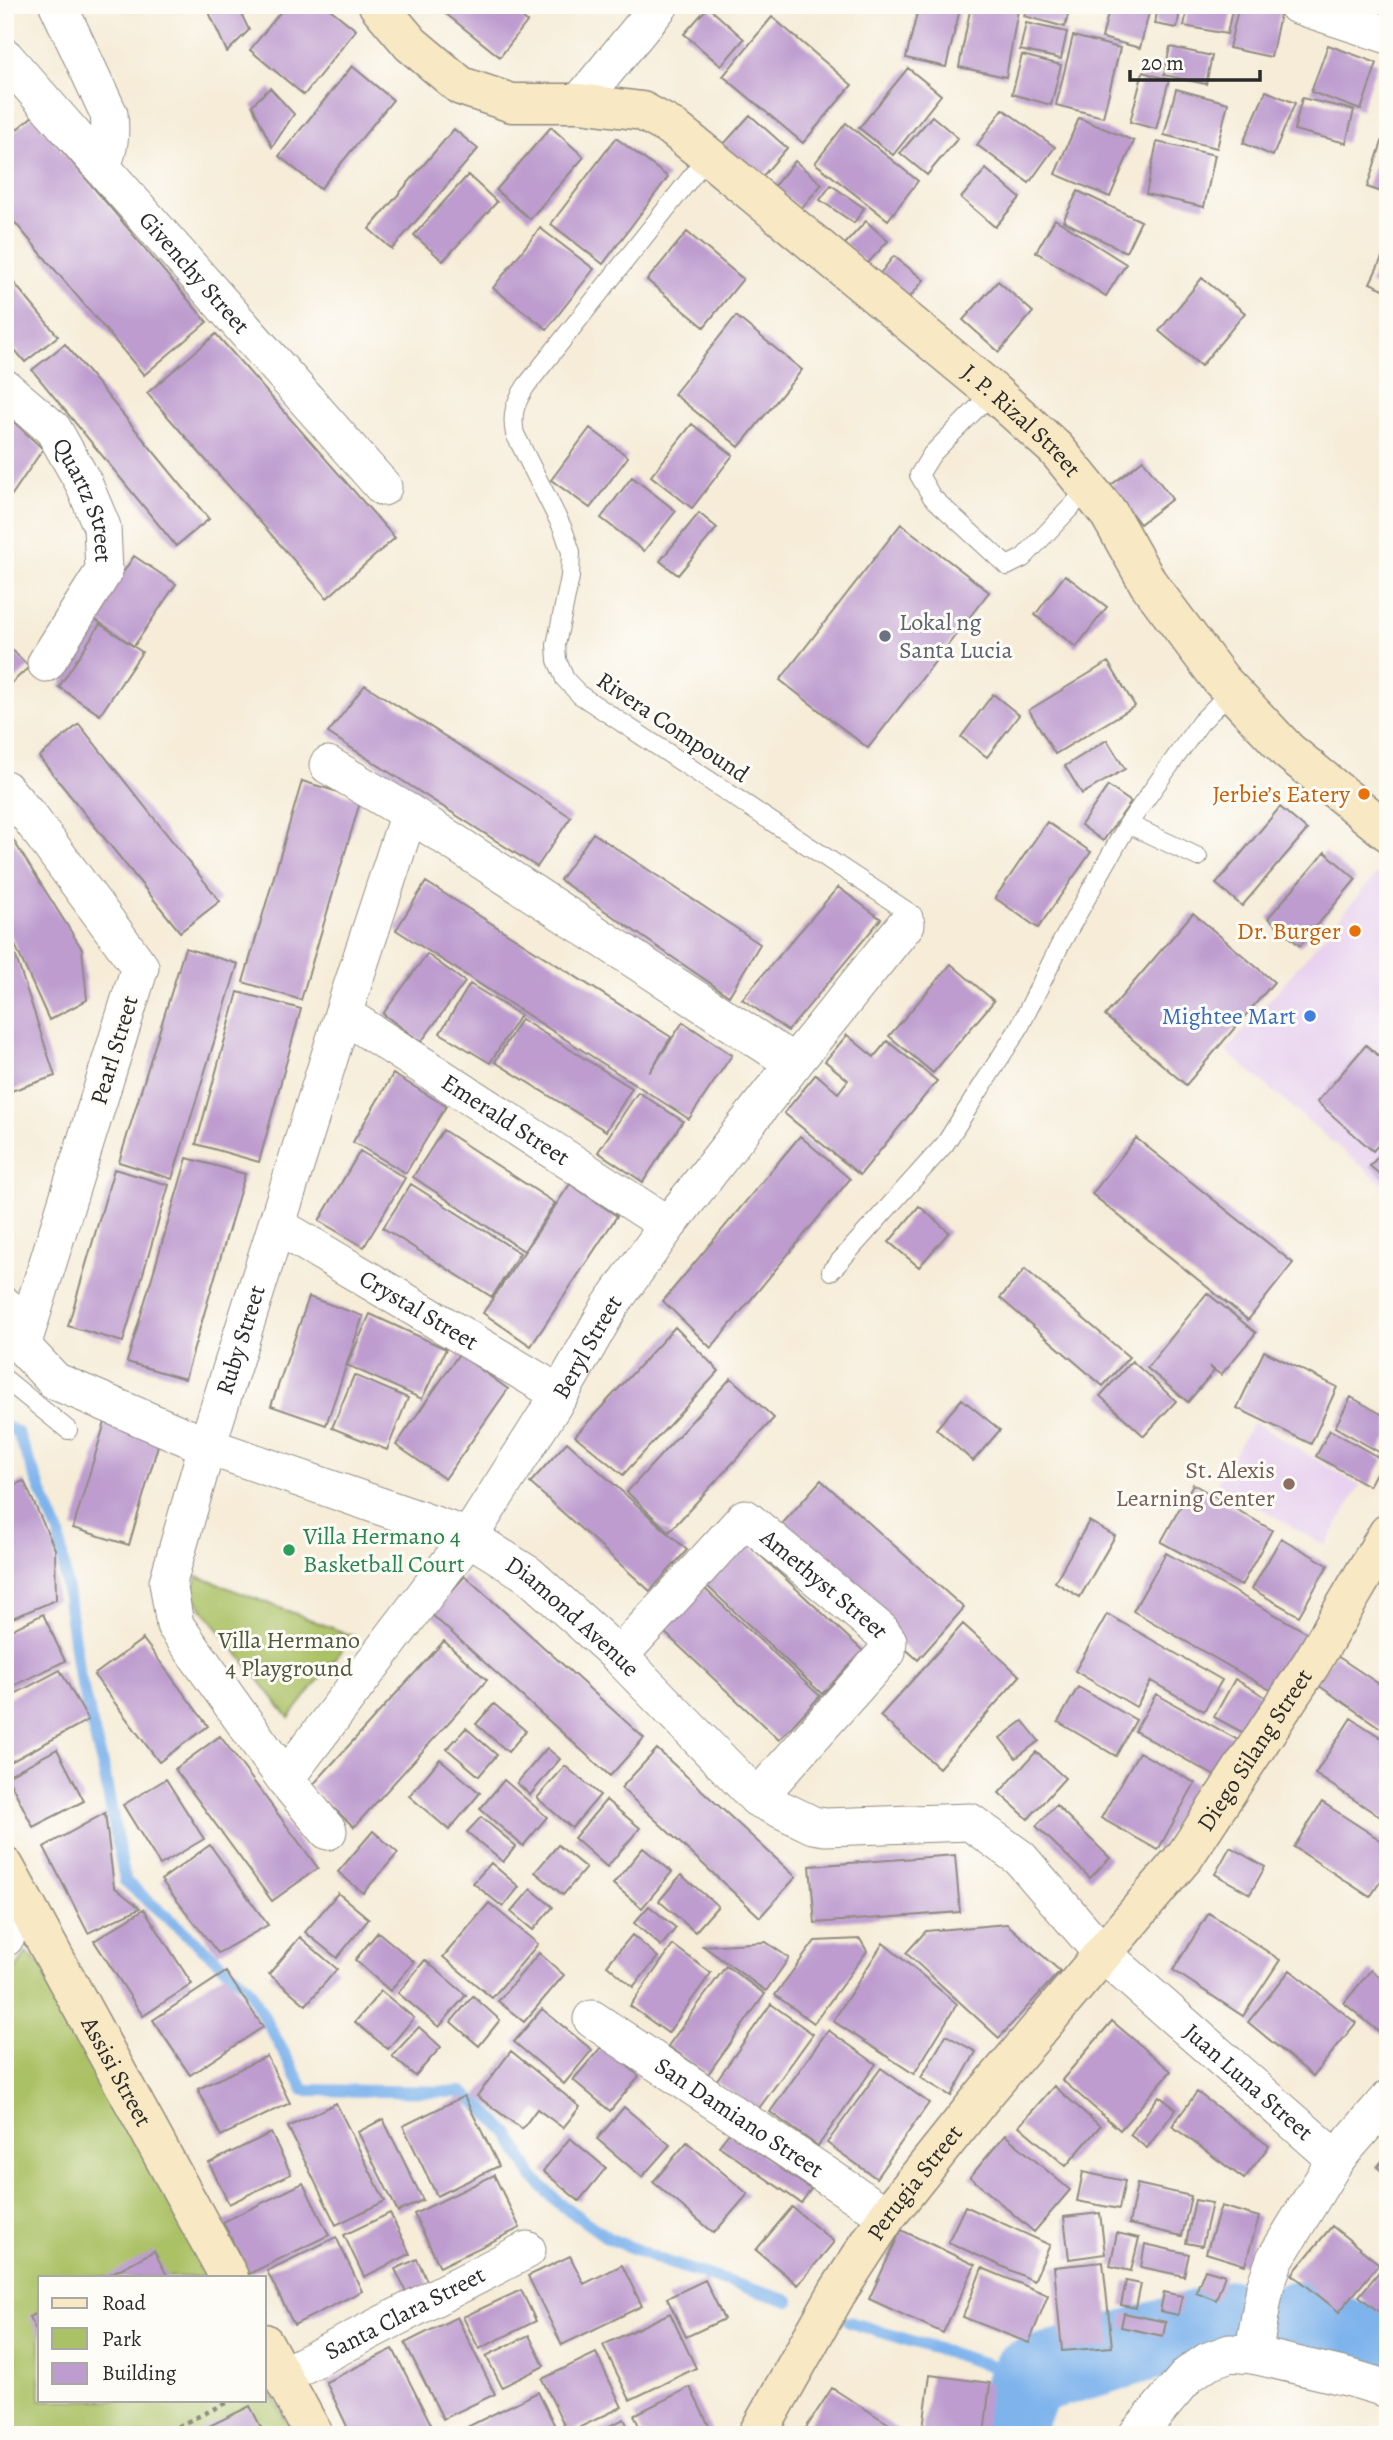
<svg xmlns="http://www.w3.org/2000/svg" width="1393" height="2440" font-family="Alegreya,serif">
  <rect width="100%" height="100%" fill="#fdfcf7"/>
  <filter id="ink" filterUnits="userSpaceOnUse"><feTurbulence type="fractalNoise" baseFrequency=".0143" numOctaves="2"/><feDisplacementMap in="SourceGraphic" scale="14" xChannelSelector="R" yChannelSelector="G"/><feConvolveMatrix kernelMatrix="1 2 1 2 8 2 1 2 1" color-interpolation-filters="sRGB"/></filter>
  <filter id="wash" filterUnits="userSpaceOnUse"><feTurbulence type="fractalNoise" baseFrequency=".00686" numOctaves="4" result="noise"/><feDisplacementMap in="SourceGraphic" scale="28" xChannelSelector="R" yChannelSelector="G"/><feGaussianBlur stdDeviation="1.57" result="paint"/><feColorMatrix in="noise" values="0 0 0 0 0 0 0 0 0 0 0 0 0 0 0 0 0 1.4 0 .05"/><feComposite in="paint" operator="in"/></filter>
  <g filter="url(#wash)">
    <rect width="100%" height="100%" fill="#f6ecd8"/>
    <path fill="#e8d2ef" d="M1382 868 1388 873V1189L1226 1051Z
      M1253 1422 1360 1486 1325 1546 1217 1482Z"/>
    <path fill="#abc165" stroke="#6b7648" stroke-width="2" d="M197 1576 353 1636 289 1718 192 1595Z
      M26 1953 52 1974 211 2277H40V2400H264V2380L293 2435H5V1996L6 1985Z"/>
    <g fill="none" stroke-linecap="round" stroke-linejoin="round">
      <path stroke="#7eb3ec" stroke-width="12" d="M5 1426 17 1432 59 1534 78 1669 104 1772 125 1881 248 1987 304 2090 462 2092 477 2103 509 2134 532 2176 559 2203 608 2238 669 2263 789 2301
        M849 2322 1028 2377"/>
      <path stroke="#7eb3ec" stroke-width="77" d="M1296 2319 1388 2352
        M1001 2435 1028 2377 1233 2318"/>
    </g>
    <g id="blocks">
      <path fill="#be9ccf" d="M215 5H237L249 30 227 52 208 10Z
        M286 5H325L356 30 304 95 250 50Z
        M451 5H506L527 22 500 57 445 13Z
        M919 5H961L946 67 906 58Z
        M971 5H993L1018 10 1006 77 959 67Z
        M1027 5 1070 7 1065 27 1024 16Z
        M1110 5H1151L1140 48 1102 38Z
        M1158 5H1181L1177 28 1155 24Z
        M1188 5H1233L1227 34 1184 26Z
        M1239 5H1282L1271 57 1229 48Z
        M1365 5H1388V33L1360 23Z
        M708 7 744 39 721 66 684 34Z
        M772 17 852 85 803 143 723 76Z
        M1026 23 1067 32 1061 59 1020 50Z
        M1073 36 1120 48 1103 117 1056 105Z
        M1328 45 1377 63 1361 110 1311 92Z
        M1170 47 1212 56 1206 84 1164 75Z
        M1022 55 1061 65 1051 105 1012 94Z
        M352 66 393 100 320 189 279 156Z
        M908 68 941 95 893 155 859 128Z
        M1143 72 1169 80 1156 129 1130 122Z
        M270 88 294 114 272 147 252 105Z
        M1176 89 1228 103 1217 148 1164 135Z
        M1266 91 1295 103 1273 156 1243 143Z
        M1302 98 1354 110 1346 143 1294 130Z
        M1003 109 1055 147 1029 183 977 145Z
        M750 115 787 148 761 178 723 145Z
        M33 116 207 322 144 375 5 211V139Z
        M932 116 958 138 927 175 900 153Z
        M1079 118 1134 141 1110 197 1055 174Z
        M846 123 918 181 888 220 815 163Z
        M551 127 584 157 530 219 496 190Z
        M1387 127H1388V194L1367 187Z
        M454 129 478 149 392 249 369 229Z
        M616 138 668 177 603 264 551 224Z
        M1157 142 1215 155 1204 207 1146 194Z
        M795 161 822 184 801 209 774 186Z
        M986 169 1020 198 995 227 961 198Z
        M468 175 497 202 443 261 414 235Z
        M831 185 864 208 854 223 820 200Z
        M1078 191 1141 221 1126 252 1063 221Z
        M1055 219 1126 264 1106 296 1036 252Z
        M866 221 888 241 867 264 845 244Z
        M540 228 594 269 547 329 493 288Z
        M687 232 743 279 704 327 647 280Z
        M1388 245V291L1370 283Z
        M894 256 924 280 907 301 878 276Z
        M5 272 58 336 25 362 5 338Z
        M1202 278 1245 313 1201 366 1159 331Z
        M998 281 1033 312 999 352 963 320Z
        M736 316 802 370 739 447 674 394Z
        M216 334 395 538 327 598 147 393Z
        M65 344 209 519 176 546 32 370Z
        M5 414 43 449 5 505Z
        M692 424 733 455 692 508 651 476Z
        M590 428 628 457 590 508 551 480Z
        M1143 460 1172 499 1140 524 1110 486Z
        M632 477 676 511 644 551 601 518Z
        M699 513 717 528 678 575 660 561Z
        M901 524 989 592 868 748 780 680Z
        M134 556 176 584 134 646 93 618Z
        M1065 575 1107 607 1076 647 1035 615Z
        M100 624 142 652 100 715 59 687Z
        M5 642 29 667 5 689Z
        M1108 662 1135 706 1055 754 1029 710Z
        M365 685 571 817 537 867 328 733Z
        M993 694 1019 715 987 757 961 737Z
        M79 724 220 901 180 932 39 757Z
        M1107 740 1125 769 1082 794 1065 766Z
        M302 781 361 799 301 1000 243 982Z
        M1108 786 1131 802 1103 841 1081 825Z
        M1280 807 1307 830 1242 906 1216 884Z
        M1047 822 1091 852 1038 928 995 898Z
        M5 827 82 949 87 1000 49 1020 5 923Z
        M593 833 760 944 729 996 560 880Z
        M1325 852 1356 879 1300 946 1268 918Z
        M426 882 671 1037 649 1073 683 1022 732 1055 689 1119 396 930Z
        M838 887 881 919 788 1031 742 999Z
        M1193 913 1274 982 1186 1085 1105 1016Z
        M185 948 238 964 172 1179 119 1162Z
        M15 954 55 1076 5 1093V957Z
        M427 954 465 982 421 1042 383 1014Z
        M951 964 994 1001 933 1073 889 1036Z
        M470 984 520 1015 490 1063 440 1033Z
        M238 992 301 1009 259 1162 196 1144Z
        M521 1019 632 1088 606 1131 495 1062Z
        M847 1035 874 1057 887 1041 937 1081 860 1175 784 1113 816 1074 838 1093 848 1080 825 1061Z
        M1366 1045 1388 1064V1134L1373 1151 1317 1102Z
        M393 1074 446 1106 406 1173 353 1142Z
        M638 1092 683 1121 643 1182 598 1152Z
        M443 1130 555 1203 524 1251 413 1177Z
        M800 1136 850 1179 711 1348 663 1301Z
        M1136 1138 1293 1263 1248 1320 1092 1194Z
        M1388 1145V1173L1384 1178 1370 1166Z
        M360 1151 405 1178 364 1247 319 1221Z
        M187 1158 245 1174 185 1379 127 1362Z
        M114 1169 169 1185 123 1342 68 1326Z
        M411 1184 520 1253 492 1297 383 1228Z
        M570 1184 617 1216 531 1346 483 1313Z
        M919 1206 949 1232 919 1267 889 1242Z
        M1025 1269 1129 1357 1103 1386 1000 1298Z
        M1207 1293 1256 1333 1221 1375 1209 1366 1214 1371 1188 1402 1147 1368Z
        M309 1297 363 1316 326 1425 271 1406Z
        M370 1314 446 1349 422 1399 347 1365Z
        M675 1327 719 1371 623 1475 575 1436Z
        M1264 1351 1337 1387 1311 1444 1237 1408Z
        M459 1354 508 1389 445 1479 396 1445Z
        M1132 1361 1176 1401 1144 1436 1100 1396Z
        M354 1375 408 1398 387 1450 332 1428Z
        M731 1378 774 1418 669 1532 627 1492Z
        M1351 1397 1388 1418V1437L1379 1452 1335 1427Z
        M962 1399 1000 1430 973 1461 936 1429Z
        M106 1419 161 1435 129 1545 73 1528Z
        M1330 1430 1383 1460 1369 1486 1316 1456Z
        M567 1442 687 1550 650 1591 530 1483Z
        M821 1480 964 1608 918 1660 775 1532Z
        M24 1481 55 1549 56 1600 5 1621V1488Z
        M1193 1484 1272 1530 1241 1586 1161 1542Z
        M1089 1521 1115 1536 1080 1597 1055 1582Z
        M1281 1538 1328 1565 1299 1616 1252 1589Z
        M745 1541 863 1651 822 1694 705 1584Z
        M1166 1553 1320 1640 1286 1699 1133 1611Z
        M465 1576 644 1738 610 1776 431 1614Z
        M703 1587 820 1696 779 1740 663 1631Z
        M43 1614 65 1661 5 1690V1633Z
        M1107 1614 1222 1680 1204 1711 1151 1681 1136 1707 1075 1671Z
        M963 1624 1020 1676 939 1768 880 1716Z
        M143 1639 208 1726 159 1762 94 1675Z
        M444 1641 487 1680 354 1827 311 1787Z
        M1334 1654 1388 1690V1733L1315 1683Z
        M60 1670 88 1720 5 1765V1699Z
        M1235 1679 1269 1699 1249 1736 1214 1717Z
        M1078 1687 1136 1720 1116 1756 1058 1722Z
        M1156 1694 1243 1743 1222 1780 1135 1731Z
        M494 1704 526 1731 508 1752 476 1724Z
        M1351 1718 1388 1742V1822L1315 1774Z
        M1023 1721 1039 1741 1016 1758 1000 1738Z
        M466 1728 497 1755 479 1776 447 1749Z
        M220 1736 318 1868 272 1901 175 1769Z
        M547 1748 560 1759 530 1795 517 1783Z
        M57 1749 84 1801 33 1827 7 1776Z
        M657 1749 796 1877 760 1917 621 1788Z
        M1036 1752 1065 1778 1028 1819 999 1793Z
        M1139 1752 1195 1783 1158 1850 1101 1818Z
        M440 1759 480 1793 449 1830 409 1796Z
        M565 1766 600 1795 572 1828 537 1798Z
        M166 1779 204 1839 160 1865 123 1805Z
        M504 1780 547 1817 523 1846 480 1809Z
        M606 1800 640 1828 607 1867 574 1838Z
        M1322 1802 1388 1845V1870L1370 1897 1294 1847Z
        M1056 1805 1110 1858 1090 1878 1036 1826Z
        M105 1813 114 1887 140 1908 88 1933 44 1847Z
        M481 1817 516 1846 503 1862 467 1832Z
        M373 1831 398 1853 363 1893 338 1872Z
        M210 1845 268 1925 218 1953 161 1880Z
        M558 1845 586 1868 563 1895 535 1872Z
        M1230 1847 1265 1867 1250 1894 1215 1874Z
        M643 1848 672 1872 642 1908 613 1884Z
        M955 1855 960 1912 815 1923 810 1866Z
        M491 1863 519 1887 503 1907 473 1883Z
        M681 1875 718 1906 695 1932 659 1901Z
        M531 1889 553 1907 533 1930 511 1912Z
        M338 1893 369 1919 337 1958 305 1932Z
        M489 1903 538 1944 492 1998 443 1957Z
        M649 1906 676 1928 661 1946 634 1923Z
        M144 1909 192 1984 143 2016 94 1941Z
        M1209 1913 1280 1960 1243 2016 1173 1970Z
        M1007 1924 1060 1971 999 2038 906 1953 926 1931Z
        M378 1932 414 1962 390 1991 355 1960Z
        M632 1935 658 1957 633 1987 607 1965Z
        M300 1937 337 1969 306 2005 269 1974Z
        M860 1939 867 1951 814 2023 775 1995 815 1941Z
        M766 1942 789 1958 766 1991 703 1946Z
        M883 1943 957 2004 914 2074 833 2021Z
        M673 1945 711 1973 668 2033 630 2006Z
        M539 1953 564 1975 524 2022 498 2001Z
        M425 1960 466 1995 439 2027 398 1993Z
        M726 1966 765 1994 708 2074 668 2046Z
        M1290 1970 1356 2023 1313 2076 1248 2022Z
        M1371 1970 1388 1984V2039L1344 2003Z
        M226 1972 263 2027 190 2075 153 2020Z
        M381 1991 414 2018 388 2049 355 2022Z
        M473 1996 500 2020 479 2046 451 2022Z
        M771 2004 813 2034 757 2111 716 2081Z
        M542 2009 592 2050 564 2084 514 2042Z
        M1112 2021 1171 2071 1120 2130 1062 2080Z
        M419 2027 441 2047 415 2076 392 2056Z
        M828 2030 876 2064 818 2146 770 2112Z
        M946 2035 976 2052 951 2096 921 2078Z
        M603 2045 639 2076 610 2111 573 2080Z
        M511 2051 580 2107 563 2128 537 2109 522 2129 477 2096Z
        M267 2056 290 2103 221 2136 198 2089Z
        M881 2068 929 2103 876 2178 827 2143Z
        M1054 2086 1100 2126 1066 2166 1019 2126Z
        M1197 2092 1269 2146 1244 2179 1172 2126Z
        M464 2096 499 2166 437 2196 403 2126Z
        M1159 2096 1176 2109 1147 2148 1130 2135Z
        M336 2103 385 2201 336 2225 288 2127Z
        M624 2107 670 2145 642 2177 597 2139Z
        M383 2119 423 2200 398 2212 358 2132Z
        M271 2133 291 2174 229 2204 209 2163Z
        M729 2133 811 2189 801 2203 719 2146Z
        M1005 2135 1070 2190 1034 2232 970 2177Z
        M570 2138 606 2168 579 2201 543 2171Z
        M687 2142 748 2194 714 2233 653 2182Z
        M1388 2154V2176L1377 2167Z
        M1083 2172 1125 2181 1119 2209 1077 2201Z
        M494 2175 520 2228 440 2267 414 2214Z
        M303 2183 329 2235 249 2274 223 2222Z
        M1137 2184 1191 2196 1182 2236 1129 2224Z
        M1195 2200 1212 2203 1202 2246 1186 2243Z
        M965 2206 1050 2245 1034 2281 948 2242Z
        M1221 2206 1259 2217 1245 2265 1206 2253Z
        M792 2207 834 2242 798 2285 756 2250Z
        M390 2213 410 2254 364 2277 344 2235Z
        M1100 2213 1105 2254 1069 2259 1064 2217Z
        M1332 2226 1379 2264 1339 2312 1292 2274Z
        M901 2230 975 2265 943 2333 869 2299Z
        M1117 2233 1139 2238 1131 2271 1110 2266Z
        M336 2237 362 2291 294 2325 267 2271Z
        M1145 2244 1189 2254 1184 2276 1141 2267Z
        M154 2251 168 2277H105Z
        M570 2256 584 2284 622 2265 642 2306 562 2345 528 2276Z
        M417 2259 429 2285 408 2296 395 2269Z
        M1388 2261V2319L1359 2296Z
        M1103 2262 1112 2347 1062 2351 1054 2267Z
        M982 2268 1048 2295 1029 2343 963 2317Z
        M1205 2269 1225 2275 1216 2300 1196 2292Z
        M705 2280 724 2319 686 2337 667 2298Z
        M1126 2281 1141 2284 1136 2308 1121 2305Z
        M521 2290 536 2321 479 2349 463 2317Z
        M1164 2292 1182 2296 1178 2315 1160 2311Z
        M40 2311V2338L29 2317Z
        M670 2313 696 2368 630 2400 603 2345Z
        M1124 2313 1166 2322 1163 2336 1121 2327Z
        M457 2317 495 2394 443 2419 405 2343Z
        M529 2335 544 2366 502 2387 486 2356Z
        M393 2349 433 2428 419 2435H351L326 2382Z
        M596 2353 622 2407 568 2433 542 2379Z
        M930 2375 990 2383 984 2435H922Z
        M690 2387 712 2432 706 2435H643L634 2415Z
        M832 2388 897 2429 894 2435H815L806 2428Z
        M538 2392 558 2432 551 2435H451Z
        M250 2406 265 2435H191Z
        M624 2419 632 2435H590Z"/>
    </g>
  </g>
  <g filter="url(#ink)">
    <use href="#blocks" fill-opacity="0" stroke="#908c82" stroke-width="2"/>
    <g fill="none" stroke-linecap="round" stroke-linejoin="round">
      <defs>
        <path id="lane" d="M708 156 526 386C515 403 511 414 515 434L563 529 571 552 570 577 556 645 557 660 565 679 580 695 913 915 907 923
          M993 392 932 454 919 475 932 497 1007 566 1023 558 1088 489
          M1128 824 1198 857
          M831 1271 945 1144 1019 1028 1060 945 1128 824 1200 723 1231 691
          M5 1379 68 1430"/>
        <g id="street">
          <path d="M58 5 109 114C111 133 110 148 102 165"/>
          <path d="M1297 5 1388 35"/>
          <path id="s1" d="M5 57 383 487"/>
          <path d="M579 103 660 5"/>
          <path id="s2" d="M5 388 53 429 83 482 102 527 104 571 46 663"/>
          <path d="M328 765 409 813 794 1063"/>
          <path d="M5 789 31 819 140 967 22 1346"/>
          <path id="s3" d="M343 1014 668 1225"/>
          <path id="s4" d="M278 1226 560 1394"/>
          <path id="s5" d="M5 1306 22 1346 55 1381 207 1446 469 1537 529 1575 619 1656 757 1798 813 1825 825 1827 970 1822 1020 1858 1102 1953 1336 2159"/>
          <path id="s6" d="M619 1656 745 1518 881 1631 888 1641 887 1652 757 1798"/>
          <path id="s7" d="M285 1779 469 1537 560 1394 610 1306 668 1225 794 1063 906 924"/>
          <path id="s8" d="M328 1831 285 1779 175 1625 168 1582 207 1446 343 1014 409 813"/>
          <path d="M5 1938 14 1922 27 1906"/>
          <path id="s9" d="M592 2019 887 2216"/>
          <path d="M1253 2355 1265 2287 1275 2259 1336 2159 1388 2099"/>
          <path id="s10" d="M282 2376 527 2250"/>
          <path d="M1137 2435 1188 2375 1208 2361 1230 2353 1253 2355 1351 2378 1388 2389"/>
        </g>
        <g id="secondary">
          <path id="s11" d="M378 5 411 44 461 86 512 103H579L642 111 673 128 708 156 993 392 1056 449 1109 514 1148 583 1221 680 1288 751 1388 832"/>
          <path id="s12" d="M5 1867 229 2277"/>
          <path d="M264 2343 314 2435"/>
          <path id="s13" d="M757 2435 837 2293 887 2216 985 2093 1185 1856 1311 1664 1388 1533"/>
        </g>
      </defs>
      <use href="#lane" stroke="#908c82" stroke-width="20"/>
      <use href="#street" stroke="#908c82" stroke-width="39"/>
      <use href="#secondary" stroke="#908c82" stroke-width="41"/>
      <path stroke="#908c82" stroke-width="4.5" stroke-dasharray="5 5" stroke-linecap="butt" d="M159 2435 233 2400"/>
      <use href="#lane" stroke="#fff" stroke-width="18"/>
      <use href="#street" stroke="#fff" stroke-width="37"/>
      <use href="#secondary" stroke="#f8e8c3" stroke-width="38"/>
    </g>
  </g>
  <circle fill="#6b7280" stroke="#fdfcf7" stroke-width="2.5" cx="885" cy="636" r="7"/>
  <g fill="#e8710a" stroke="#fdfcf7" stroke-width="2.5">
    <circle cx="1364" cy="794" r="7"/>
    <circle cx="1355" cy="931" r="7"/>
  </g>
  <circle fill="#3f7fe0" stroke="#fdfcf7" stroke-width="2.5" cx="1310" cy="1016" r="7"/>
  <circle fill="#8d6e63" stroke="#fdfcf7" stroke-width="2.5" cx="1289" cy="1484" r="7"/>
  <circle fill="#2e9e5b" stroke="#fdfcf7" stroke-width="2.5" cx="289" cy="1550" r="7"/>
  <g text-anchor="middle" stroke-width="6" stroke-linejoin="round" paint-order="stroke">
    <g font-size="24" fill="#2b2b2b" stroke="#fdfcf7">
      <text dy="8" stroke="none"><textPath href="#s1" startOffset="287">Givenchy Street</textPath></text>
      <text dy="8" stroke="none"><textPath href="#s11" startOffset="791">J. P. Rizal Street</textPath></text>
      <text dy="8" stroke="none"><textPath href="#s2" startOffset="142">Quartz Street</textPath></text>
      <text transform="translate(673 727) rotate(34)" y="8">Rivera Compound</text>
      <text transform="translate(114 1050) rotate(-73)" y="8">Pearl Street</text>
      <text dy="8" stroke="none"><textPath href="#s3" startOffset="194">Emerald Street</textPath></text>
      <text dy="8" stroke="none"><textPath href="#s4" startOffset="164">Crystal Street</textPath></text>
      <text dy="8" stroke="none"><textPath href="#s8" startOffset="553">Ruby Street</textPath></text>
      <text dy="8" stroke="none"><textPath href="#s7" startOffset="528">Beryl Street</textPath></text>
      <text dy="8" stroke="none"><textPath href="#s6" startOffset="290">Amethyst Street</textPath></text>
      <text dy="8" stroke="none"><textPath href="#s5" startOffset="665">Diamond Avenue</textPath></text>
      <text dy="8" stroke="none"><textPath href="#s13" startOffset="849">Diego Silang Street</textPath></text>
      <text dy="8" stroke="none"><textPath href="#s12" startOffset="233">Assisi Street</textPath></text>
      <text dy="8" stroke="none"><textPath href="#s5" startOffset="1526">Juan Luna Street</textPath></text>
      <text dy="8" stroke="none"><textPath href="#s9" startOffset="177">San Damiano Street</textPath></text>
      <text dy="8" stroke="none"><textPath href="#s13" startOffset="298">Perugia Street</textPath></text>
      <text dy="8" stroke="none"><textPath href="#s10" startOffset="138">Santa Clara Street</textPath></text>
    </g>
    <g font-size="24" fill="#5b616d" stroke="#fdfcf7" text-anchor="start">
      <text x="899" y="630">Lokal ng<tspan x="899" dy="28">Santa Lucia</tspan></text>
    </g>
    <g font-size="24" fill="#c56008" stroke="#fdfcf7" text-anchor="end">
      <text x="1350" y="802">Jerbie’s Eatery</text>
      <text x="1341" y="939">Dr. Burger</text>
    </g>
    <g font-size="24" fill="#366cbe" stroke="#fdfcf7" text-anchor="end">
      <text x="1296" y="1024">Mightee Mart</text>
    </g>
    <g font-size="24" fill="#785e54" stroke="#fdfcf7" text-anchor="end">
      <text x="1275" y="1478">St. Alexis<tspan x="1275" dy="28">Learning Center</tspan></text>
    </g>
    <g font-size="24" fill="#27864d" stroke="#fdfcf7" text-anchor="start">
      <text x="303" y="1544">Villa Hermano 4<tspan x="303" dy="28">Basketball Court</tspan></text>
    </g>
    <g font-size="24" fill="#51583c" stroke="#fdfcf7">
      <text x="289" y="1648">Villa Hermano<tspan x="289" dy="28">4 Playground</tspan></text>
    </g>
  </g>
  <rect width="1393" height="2440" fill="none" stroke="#fdfcf7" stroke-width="28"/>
  <rect x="38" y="2276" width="228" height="126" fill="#fdfcf7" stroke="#a9a8a5" stroke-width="2"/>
  <rect x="52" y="2298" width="35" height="10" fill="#f8e8c3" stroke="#a9a8a5" stroke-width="2"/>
  <text x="102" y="2310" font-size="21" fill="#2b2b2b">Road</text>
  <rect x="52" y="2328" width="35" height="21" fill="#abc165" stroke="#a9a8a5" stroke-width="2"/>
  <text x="102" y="2346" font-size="21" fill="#2b2b2b">Park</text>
  <rect x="52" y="2363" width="35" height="21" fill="#be9ccf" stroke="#a9a8a5" stroke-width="2"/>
  <text x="102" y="2380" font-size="21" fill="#2b2b2b">Building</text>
  <path d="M1130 70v10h130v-10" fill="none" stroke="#2b2b2b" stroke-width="3.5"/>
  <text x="1141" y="70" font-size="21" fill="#2b2b2b" stroke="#fdfcf7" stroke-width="5" paint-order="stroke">20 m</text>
</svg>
